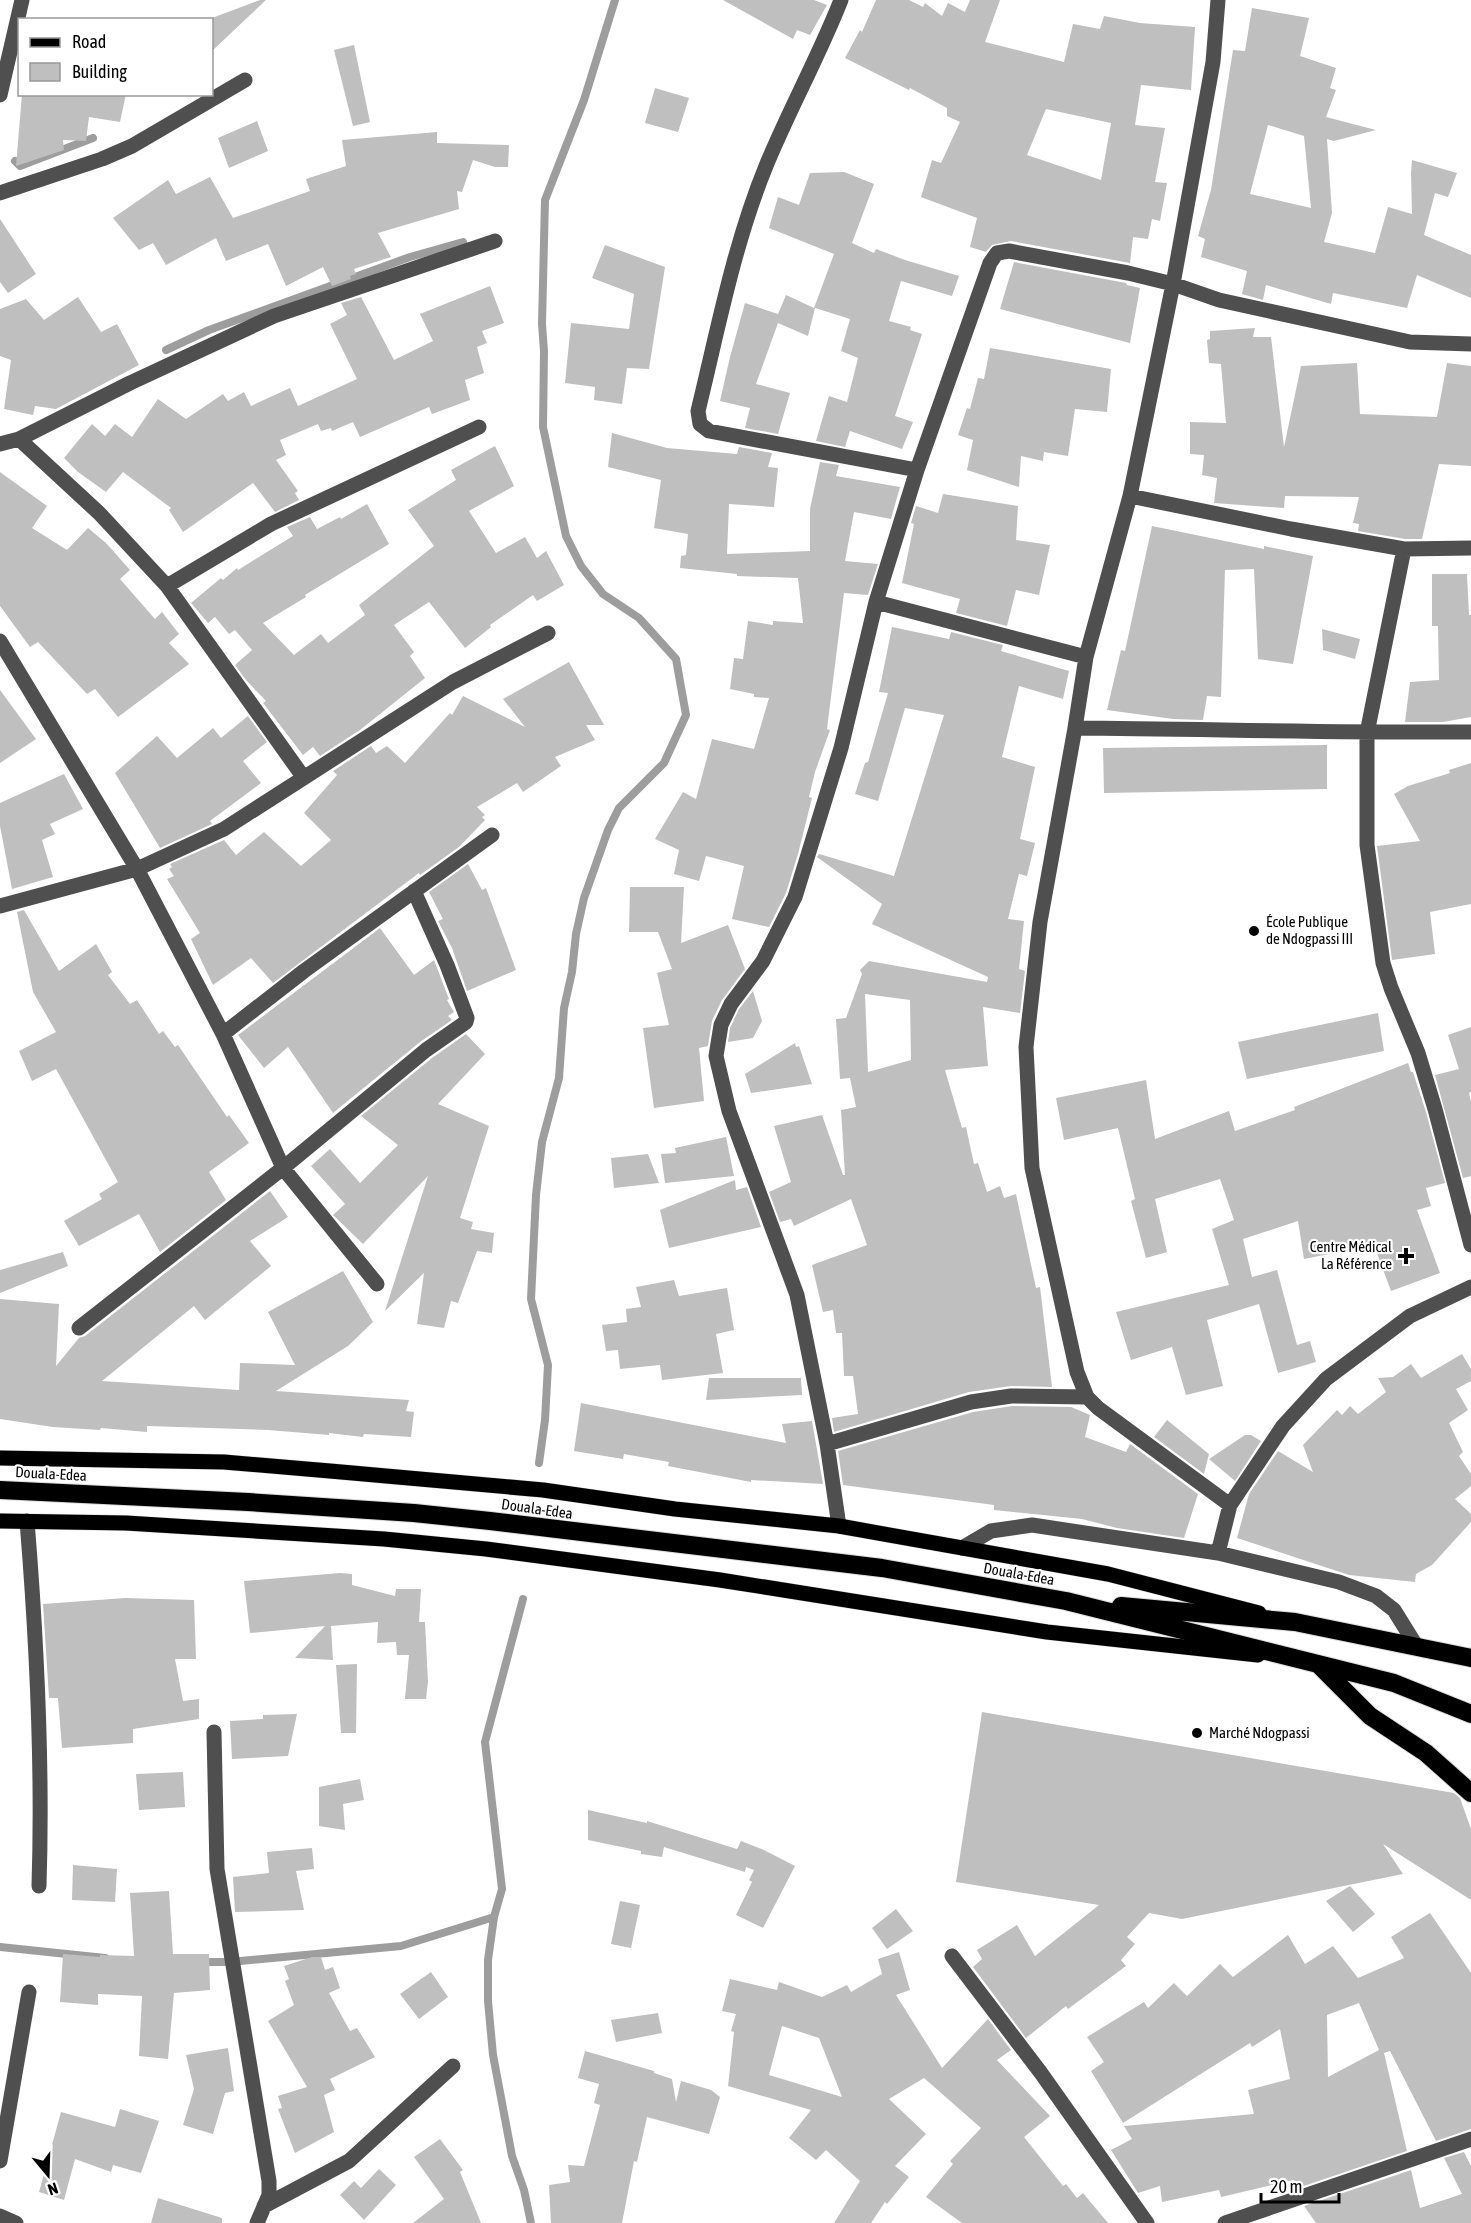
<svg xmlns="http://www.w3.org/2000/svg" width="1471" height="2223" font-family="'Asap Condensed',sans-serif">
  <rect width="100%" height="100%" fill="#fff"/>
  <g fill="none" stroke-linecap="round" stroke-linejoin="round">
    <path stroke="#9d9d9d" stroke-width="8" d="M15 161 20 166 93 138
      M166 350 209 330 410 257 463 242
      M539 1463 545 1420 548 1365 531 1299 536 1195 542 1142 559 1078 564 1008 572 972 576 934 584 898 608 830 619 808 664 763 686 715 676 659 639 618 603 594 581 566 566 536 543 427 544 351 542 324 545 200 584 100 615 0
      M523 1599 485 1742 502 1889 494 1917 488 1960V2001L493 2055 512 2156 524 2190 531 2223
      M0 1947 105 1958
      M201 1962H230L401 1946 494 1917"/>
  </g>
  <path fill="#bfbfbf" fill-rule="evenodd" d="M260 0H266L212 51V18Z
    M723 0H814L827 5 810 35 797 30 793 39Z
    M876 0H909L923 7 925 3 942 16 948 3 965 12 970 0H1000L985 42 1064 62 1073 24 1100 29 1104 16 1140 23 1195 27 1191 90 1141 85 1135 125 1165 128 1155 182 1167 183 1160 221 1152 219 1148 239 1133 237 1130 263 1011 241 992 245 986 252 970 247 977 218 921 197 932 160 941 163 960 122 947 116V108L910 88 909 90 845 58 860 30 862 32ZM1046 109 1111 123 1101 180 1027 155Z
    M1252 8 1309 18 1300 56 1336 68 1330 88 1336 90 1326 117 1376 130 1334 141 1327 139 1332 213 1324 242 1375 253 1388 207 1412 214 1411 173 1412 160 1457 173 1448 197 1435 193 1424 235 1471 255V298L1417 275 1407 308 1333 293 1331 304 1266 285 1263 300 1242 294 1247 271 1201 257 1205 239 1198 236 1211 190 1233 50 1245 51ZM1268 125 1304 136 1311 208 1250 194Z
    M354 45 370 122 353 126 334 50Z
    M655 88 689 98 678 132 645 123Z
    M22 94H126L120 122 89 117 86 141 63 140 64 150 16 166Z
    M257 121 268 151 229 168 218 138Z
    M437 132V143L509 145 508 167H495L473 160 462 192 457 191 459 209 378 233 391 257 354 269 356 274 350 276 351 279 332 286 323 267 286 286 268 244 226 261 216 238 166 265 153 243 139 250 113 218 168 180 176 194 210 177 233 218 310 191 306 179 346 166 342 140Z
    M844 172 874 184 852 243 874 253 876 249 905 260 959 276 952 296 901 281 889 321 911 327 910 330 922 334 895 416 913 422 902 449 850 431 845 447 816 441 829 396 847 402 858 358 841 351 850 319 815 308 808 336 778 323 756 384 790 393 778 434 745 428 750 408 720 401 730 357 745 303 778 314 786 295 814 308 834 254 769 228 778 197 799 205 810 173Z
    M0 219 36 274 8 293 0 282Z
    M605 245 665 267 649 369 627 368 622 404 594 400 595 387 565 383 571 323 629 329 634 294 592 278Z
    M1014 262 1126 283 1127 285 1140 288 1130 343 1000 309Z
    M490 286 504 323 482 331 487 343 477 347 484 373 465 380 470 400 432 414 429 407 360 437 353 422 332 431 331 428 321 431 318 424 280 440 286 455 276 460 298 491 295 493 299 500 275 512 253 483 183 532 169 510 171 508 123 472 106 492 78 472 64 458 92 424 105 436 115 424 132 437 158 399 186 419 223 394 228 401 244 392 251 406 290 388 298 406 357 379 330 324 347 315 341 303 361 297 394 360 433 341 420 314Z
    M78 297 101 332 117 324 139 365 56 409 35 406 33 415 4 409 11 360 0 356V309L26 299 44 320Z
    M1255 328 1253 337H1271L1284 447 1301 366 1357 363 1360 414 1437 417 1447 363 1471 366V466L1439 464 1422 539H1405L1358 531 1359 524 1353 523 1359 497 1285 496 1284 508 1214 503 1217 478 1202 475 1204 455 1190 454V422L1226 423 1221 364 1209 363 1207 340 1210 339V331Z
    M990 348 1111 369 1107 412 1075 409 1068 456 1044 452 1043 461 1021 456 1019 487 967 470 973 440 958 435 967 408 970 409 978 378 984 379Z
    M612 433 667 448 737 454 739 447 772 453 768 467 778 468 774 507 729 504 727 554 810 551V509L820 462 839 465 836 476 900 487 891 519 854 512 845 561 878 564 868 595 844 593 827 729 830 730 815 772 809 797 812 798 798 854 786 893 769 927 732 919 744 866 706 856 699 881 674 874 679 850 655 839 683 792 696 799 712 739 754 749 769 698 754 697V694L730 689 734 658 743 659 748 621 773 625V621L803 623 798 578 737 576V574L680 568 681 556 686 555 688 534 654 528 661 480 608 467Z
    M495 446 514 486 469 511 496 553 525 537 537 558 546 551 564 585 537 601 533 595 490 625 491 627 465 648 429 602 394 625 414 652 410 656 425 678 360 730 320 756 313 747 303 755 263 703 266 701 246 680 235 665 252 650 235 630 229 634 215 617 208 623 191 603 221 578 223 580 237 568 238 570 293 536 287 527 310 517 317 529 340 517 341 519 367 504 389 544 305 595 306 597 263 623 294 655 321 634 328 643 365 615 359 605 434 546 408 510 456 480 451 470Z
    M0 472 47 506 32 528 67 550 88 528 106 543 130 570 120 579 155 619 162 612 179 634 169 643 189 664 118 717 95 689 87 694 38 642 30 647 0 606Z
    M943 494 1018 506 1016 540 1050 545 1039 595 1016 590 1007 626 956 613 960 599 902 583 914 524 911 523 916 506 938 513Z
    M1152 526 1264 549V546L1313 556 1293 664 1258 659 1254 569 1225 570 1221 697 1207 696 1203 720 1173 719 1107 710 1121 650 1125 651Z
    M1432 574H1467L1469 615H1471V717L1443 722H1405L1410 682 1439 680 1438 626H1432Z
    M892 627 949 639 951 632 1003 645 1001 651 1069 671 1063 699 1019 686 1002 757 1035 767 1020 839 1035 843 1027 876 1019 874 1008 919 1024 921 1019 969 1025 971 1020 1013 983 1007 988 1066 945 1070 962 1128 966 1127 974 1164 978 1163 987 1192 1000 1186 1004 1198 1016 1194 1036 1288 1040 1287 1052 1387 1011 1386 969 1392 834 1432 832 1418 858 1414 853 1376H844L842 1333H836L833 1310 823 1312 812 1265 867 1245 851 1199 794 1226 791 1219 780 1222 769 1192 791 1182 774 1126 822 1115 843 1175H845L841 1110 856 1107 850 1078 840 1079 836 1019 846 1018 862 974 860 970 869 961 987 982 988 977 872 924 882 904 817 857 819 854 894 876 944 715 905 708 878 801 855 794 865 763 868 762 888 693 879 692ZM865 994 910 1000 911 1060 868 1072Z
    M1322 629 1360 639 1355 659 1323 650Z
    M569 662 604 725H586L595 740 555 757 561 766 523 792 517 783 477 807 485 815 482 817 485 820 459 847 420 875 419 873 273 983 251 958 213 985 191 939 200 933 167 879 174 876 169 869 172 867 170 864 224 840 236 855 264 832 301 866 331 840 304 813 337 775 333 771 371 746 376 753 387 746 405 763 450 713 452 715 463 696 525 727 503 699Z
    M0 690 36 739 0 763Z
    M248 716 267 742 243 761 261 783 210 821 212 824 160 848 115 773 157 736 177 758 213 728 221 738Z
    M1327 745V789L1104 793 1103 748Z
    M1471 763V904L1430 912 1435 954 1392 960 1377 846 1420 841 1394 794 1408 786 1450 773 1449 770Z
    M64 774 83 809 50 824 55 834 42 840 53 877 12 889 0 826V803Z
    M468 864 482 890 486 888 516 970 467 991 452 948 438 921 443 919 429 892Z
    M630 887H684L681 943 728 925 745 969 722 1000 712 1021 708 1046 699 1048 704 1101 654 1108 643 1028 669 1025 657 973 672 969 658 932H629Z
    M24 910 59 971 96 944 112 972 108 975 130 1004 137 1000 159 1034 163 1031 175 1047 178 1045 227 1117 229 1115 249 1143 209 1172 226 1200 160 1252 139 1214 79 1246 64 1221 102 1199 99 1194 118 1182 56 1069 32 1081 19 1051 56 1032 33 992 17 912Z
    M380 928 414 975 434 960 449 999 447 1000 454 1012 448 1016 452 1020 420 1042 333 1113 288 1047 264 1068 238 1035Z
    M753 991 762 1021 753 1038 728 1042 730 1028 739 1009Z
    M1378 1013 1384 1051 1247 1079 1238 1042Z
    M1471 1027V1092L1469 1093 1471 1102V1176L1463 1178 1435 1075 1459 1069 1448 1035Z
    M466 1034 485 1054 438 1104 489 1126 460 1218 473 1222 471 1229 494 1233 492 1253 477 1251 458 1303 451 1301 444 1328 417 1324 424 1273 385 1311 428 1176 363 1244 333 1215 345 1204 311 1166 330 1149 360 1183 398 1145 361 1116 432 1058Z
    M795 1043 796 1047 799 1046 812 1084 751 1093 745 1074Z
    M1408 1063 1411 1072H1413L1426 1112 1445 1183 1426 1188 1431 1206 1417 1210 1440 1273 1391 1291 1374 1245 1304 1259 1298 1221 1243 1239 1252 1277 1277 1270 1297 1345 1310 1341 1316 1362 1278 1373 1259 1304 1207 1320 1223 1386 1186 1395 1172 1347 1131 1360 1116 1312 1229 1285 1212 1229 1234 1220 1220 1179 1155 1199 1167 1252 1146 1258 1131 1201 1135 1199 1118 1128 1064 1140 1056 1098 1146 1080 1155 1139 1229 1111 1235 1131 1295 1110 1294 1107Z
    M726 1137 734 1176 665 1183 661 1154 676 1153 675 1148Z
    M648 1154 659 1183 614 1188 611 1158Z
    M735 1180 736 1190 747 1187 761 1227 669 1248 660 1210Z
    M270 1191 288 1217 250 1241 271 1266 205 1320 194 1306 102 1381 239 1390 240 1363 295 1365 268 1312 343 1271 373 1322 348 1346 276 1391 409 1400 406 1411 414 1412 411 1437 364 1434 363 1437 329 1433V1435L268 1430 147 1426V1432L101 1428 100 1430 53 1427 0 1419V1299L59 1304 56 1366 79 1338 85 1336Z
    M63 1252 68 1266 0 1293V1270Z
    M674 1280 679 1296 727 1288 734 1330 716 1334 723 1373 662 1380 660 1365 620 1369 618 1350 606 1351 602 1325 627 1322 626 1309 641 1307 636 1287Z
    M1462 1354 1471 1369V1381L1456 1389 1468 1410 1449 1423 1463 1452 1459 1456 1471 1474V1486L1455 1499 1471 1514V1522L1432 1565 1416 1574 1415 1582 1349 1575 1237 1538 1249 1494 1278 1451 1313 1472 1303 1445 1337 1410 1342 1415 1350 1406 1358 1414 1386 1392 1378 1378 1393 1377 1411 1364 1421 1378Z
    M709 1378H801L802 1395 706 1400Z
    M581 1403 786 1443 782 1424 812 1421 823 1484 751 1480V1482L668 1466 669 1462 624 1454 623 1459 574 1451Z
    M1012 1406 1071 1407 1090 1415 1085 1437 1126 1452 1130 1444 1198 1494 1184 1538 1117 1528 1082 1519 994 1510V1505L843 1485 838 1451 973 1412Z
    M1167 1420 1209 1454 1204 1474 1154 1437Z
    M1245 1435H1251L1261 1441 1235 1481 1209 1459Z
    M340 1573 352 1574V1585L395 1596 396 1589H421L419 1622H425L428 1682 426 1699H405L409 1655H397L396 1642 377 1643 378 1622 331 1626 333 1660 295 1658 325 1626 250 1633 244 1581Z
    M125 1598 194 1600 196 1659H175L183 1701 199 1699V1719L133 1729V1743L62 1748 58 1698H49L43 1604Z
    M357 1664 356 1733H341L336 1665Z
    M982 1712 1454 1793 1460 1798 1471 1829V1900L1383 1844 1403 1874 1182 1919 1149 1913 1127 1937 1135 1944 1121 1960 1126 1966 1068 2009 1066 2006 1026 2038 973 1967 982 1959 977 1950 1017 1925 1035 1956 1099 1905 956 1882Z
    M297 1714 288 1756 232 1759 230 1721 263 1719V1715Z
    M183 1772 185 1807 139 1810 136 1774Z
    M360 1779 364 1800 343 1804 345 1830 319 1826V1787Z
    M588 1810 647 1823V1821L737 1849 741 1841 764 1850 795 1866 763 1928 736 1915 752 1882 749 1880 754 1870 746 1867 745 1872 664 1847 662 1857 641 1854V1851L588 1840Z
    M312 1848 314 1869 296 1871 304 1910 235 1912 233 1877 269 1873 267 1852Z
    M73 1865 117 1869 115 1902 72 1900Z
    M1350 1886 1375 1914 1353 1932 1326 1901Z
    M169 1891 173 1954H209L210 1990 174 1993 168 2059 139 2056 142 1996 98 1994V2005L60 2002 63 1954 100 1957V1955L134 1956 130 1893Z
    M620 1901 640 1905 631 1948 611 1944Z
    M896 1909 913 1931 887 1949 872 1928Z
    M1430 1913 1471 1973V2129L1436 2141 1390 2051 1384 2053 1407 2151 1295 2189 1294 2180 1221 2197 1219 2190 1162 2202 1160 2186 1138 2193 1111 2150 1132 2139 1124 2126 1254 2114 1248 2090 1290 2079 1280 2029 1252 2047 1250 2043 1123 2123 1091 2071 1104 2062 1087 2037 1144 2002 1148 2008 1174 1983 1187 1996 1220 1964 1233 1977 1288 1935 1305 1964 1333 1946 1358 1978 1404 1958 1391 1937ZM1359 2003 1379 2050 1328 2077 1327 2015Z
    M899 1952 910 1990 896 1995 942 2068 988 2019 1011 2050 997 2060 1050 2116 1024 2137 1063 2186 1066 2184 1077 2198 1083 2193 1108 2223H962L926 2197 953 2164 950 2161 981 2128 924 2078 889 2099 926 2134 895 2166 909 2177 887 2204 885 2202 871 2223H834L860 2181 826 2150 816 2160 789 2138 811 2110 728 2086 734 2032 731 2031 736 2014 722 2011 730 1979 777 1990 779 1982 822 1997 847 1985 851 1992 882 1974 878 1959ZM782 2026 819 2038 842 2097 769 2075Z
    M312 1957H321L325 1970 333 1967 340 1988 329 1993 350 2031 357 2028 375 2057 330 2079 335 2090 324 2095 334 2132 295 2153 278 2109 282 2108 278 2096 307 2087 268 2021 294 2005 285 1981 289 1979 284 1966Z
    M431 1972 448 1997 419 2019 400 1994Z
    M658 2013 662 2033 616 2042 611 2020Z
    M228 2048 234 2091 225 2093 213 2134 183 2125 194 2089 186 2055Z
    M585 2051 654 2071V2073L672 2079 676 2102 681 2081 711 2090 720 2097 709 2134 647 2117 637 2162 634 2161 622 2223H551L549 2185 570 2182 568 2165 584 2166 600 2105 594 2103 599 2084 578 2078Z
    M120 2109 159 2121 141 2173 113 2165 111 2172 75 2159 64 2200 39 2192 61 2112 115 2127Z
    M440 2139 463 2170 460 2172 481 2223H413L444 2199 414 2157Z
    M1464 2152 1471 2166V2223H1316L1304 2206 1411 2170 1420 2208 1462 2194 1444 2158Z
    M379 2169 396 2185 364 2220 340 2195 354 2181 361 2188Z
    M158 2198 222 2218V2223H151Z"/>
  <g fill="none" stroke-linecap="round" stroke-linejoin="round">
    <defs>
      <path id="major" d="M0 1458 224 1462 330 1471 543 1490 675 1509 839 1526 1108 1574 1259 1613
        M0 1521 126 1523 384 1539 486 1549 720 1580 1047 1632 1258 1655"/>
      <path id="highway" d="M0 1490 248 1502 414 1513 490 1521 882 1568 1066 1601 1394 1683 1471 1714
        M1121 1606 1295 1622 1471 1658
        M1320 1666 1370 1716 1426 1753 1471 1793"/>
    </defs>
    <use href="#major" stroke="#dbdbdb" stroke-width="16"/>
    <use href="#highway" stroke="#dbdbdb" stroke-width="20"/>
    <path stroke="#4f4f4f" stroke-width="15" d="M841 0C819 56 789 110 766 166 734 244 718 329 698 411L700 424 709 431 917 470
      M1218 0 1213 62 1173 284 1130 496 1086 657 1075 728C1207 729 1339 733 1471 732
      M0 95 22 0
      M0 193 102 159 132 146 245 80
      M19 439 99 513 167 586 304 778
      M0 444 19 439 130 383 274 316 495 241
      M1130 496 1291 529 1404 549 1471 548
      M1404 549 1367 733V845L1383 963 1391 988 1418 1053 1435 1109 1471 1245
      M167 586 271 524 479 427
      M876 602 1086 657
      M0 641 137 869 223 1034 283 1168 377 1284
      M1075 728 1040 922 1026 1047 1032 1168 1077 1372 1087 1397 1098 1408 1230 1505
      M0 906 137 869 224 829 453 682 548 633
      M223 1034 304 971 492 835
      M79 1328 283 1168 426 1050 466 1022 467 1018 447 965 414 891
      M827 1444 971 1402 1011 1396 1087 1397
      M27 1521C37 1644 43 1763 39 1886
      M839 1526 827 1444 797 1295 729 1111 716 1056 721 1025 731 1004 763 961 795 897 841 748 876 602 917 470 990 263 997 253 1009 251 1128 273 1173 284 1219 300 1410 342 1471 344
      M962 1548 991 1531 1032 1525 1218 1553 1339 1582 1376 1596 1394 1610 1417 1647
      M1218 1553 1230 1505 1283 1426 1326 1379 1410 1316 1471 1287
      M214 1732 217 1869 269 2181V2195L257 2223
      M952 1956 1041 2073 1147 2223
      M0 2161 29 1992
      M264 2206 349 2161 453 2066
      M0 2216 16 2223
      M1225 2223 1471 2139"/>
    <use href="#major" stroke="#000" stroke-width="15"/>
    <use href="#highway" stroke="#000" stroke-width="18"/>
  </g>
  <g fill="#000" stroke="#fff" stroke-width="2">
    <circle cx="1254" cy="931" r="6"/>
    <path d="M1403 1247h6v6h6v6h-6v6h-6v-6h-6v-6h6z"/>
    <circle cx="1197" cy="1733" r="6"/>
  </g>
  <g text-anchor="middle" stroke-width="4.5" stroke-linejoin="round" paint-order="stroke">
    <g font-size="15" fill="#000" stroke="#fff" text-anchor="start">
      <text x="1266" y="927">École Publique<tspan x="1266" dy="17">de Ndogpassi III</tspan></text>
      <text x="1392" y="1252" text-anchor="end">Centre Médical<tspan x="1392" dy="17">La Référence</tspan></text>
      <text x="1209" y="1738">Marché Ndogpassi</text>
    </g>
    <g font-size="15" fill="#000" stroke="#fff">
      <text transform="translate(51 1474) rotate(3)" y="5">Douala-Edea</text>
      <text transform="translate(537 1509) rotate(8)" y="5">Douala-Edea</text>
      <text transform="translate(1019 1574) rotate(10)" y="5">Douala-Edea</text>
    </g>
  </g>
  <rect x="18" y="18" width="195" height="78" fill="#ffffff" stroke="#999999" stroke-width="1.5"/>
  <rect x="30" y="38" width="30" height="9" fill="#000000" stroke="#999999" stroke-width="1.5"/>
  <text x="72" y="48" font-size="18" fill="#000000">Road</text>
  <rect x="30" y="63" width="30" height="18" fill="#bfbfbf" stroke="#999999" stroke-width="1.5"/>
  <text x="72" y="78" font-size="18" fill="#000000">Building</text>
  <g transform="translate(48 2175) rotate(161)" stroke="#ffffff" stroke-width="4.5" paint-order="stroke">
  <path d="M0-4.5L10 22L0 15L-10 22Z" fill="#000000"/>
  <text y="-9" font-size="16" font-weight="bold" text-anchor="middle" fill="#000000">N</text>
  </g>
  <path d="M1261 2193v9h78v-9" fill="none" stroke="#000000" stroke-width="3"/>
  <text x="1270" y="2193" font-size="18" fill="#000000" stroke="#ffffff" stroke-width="4.5" paint-order="stroke">20 m</text>
</svg>
